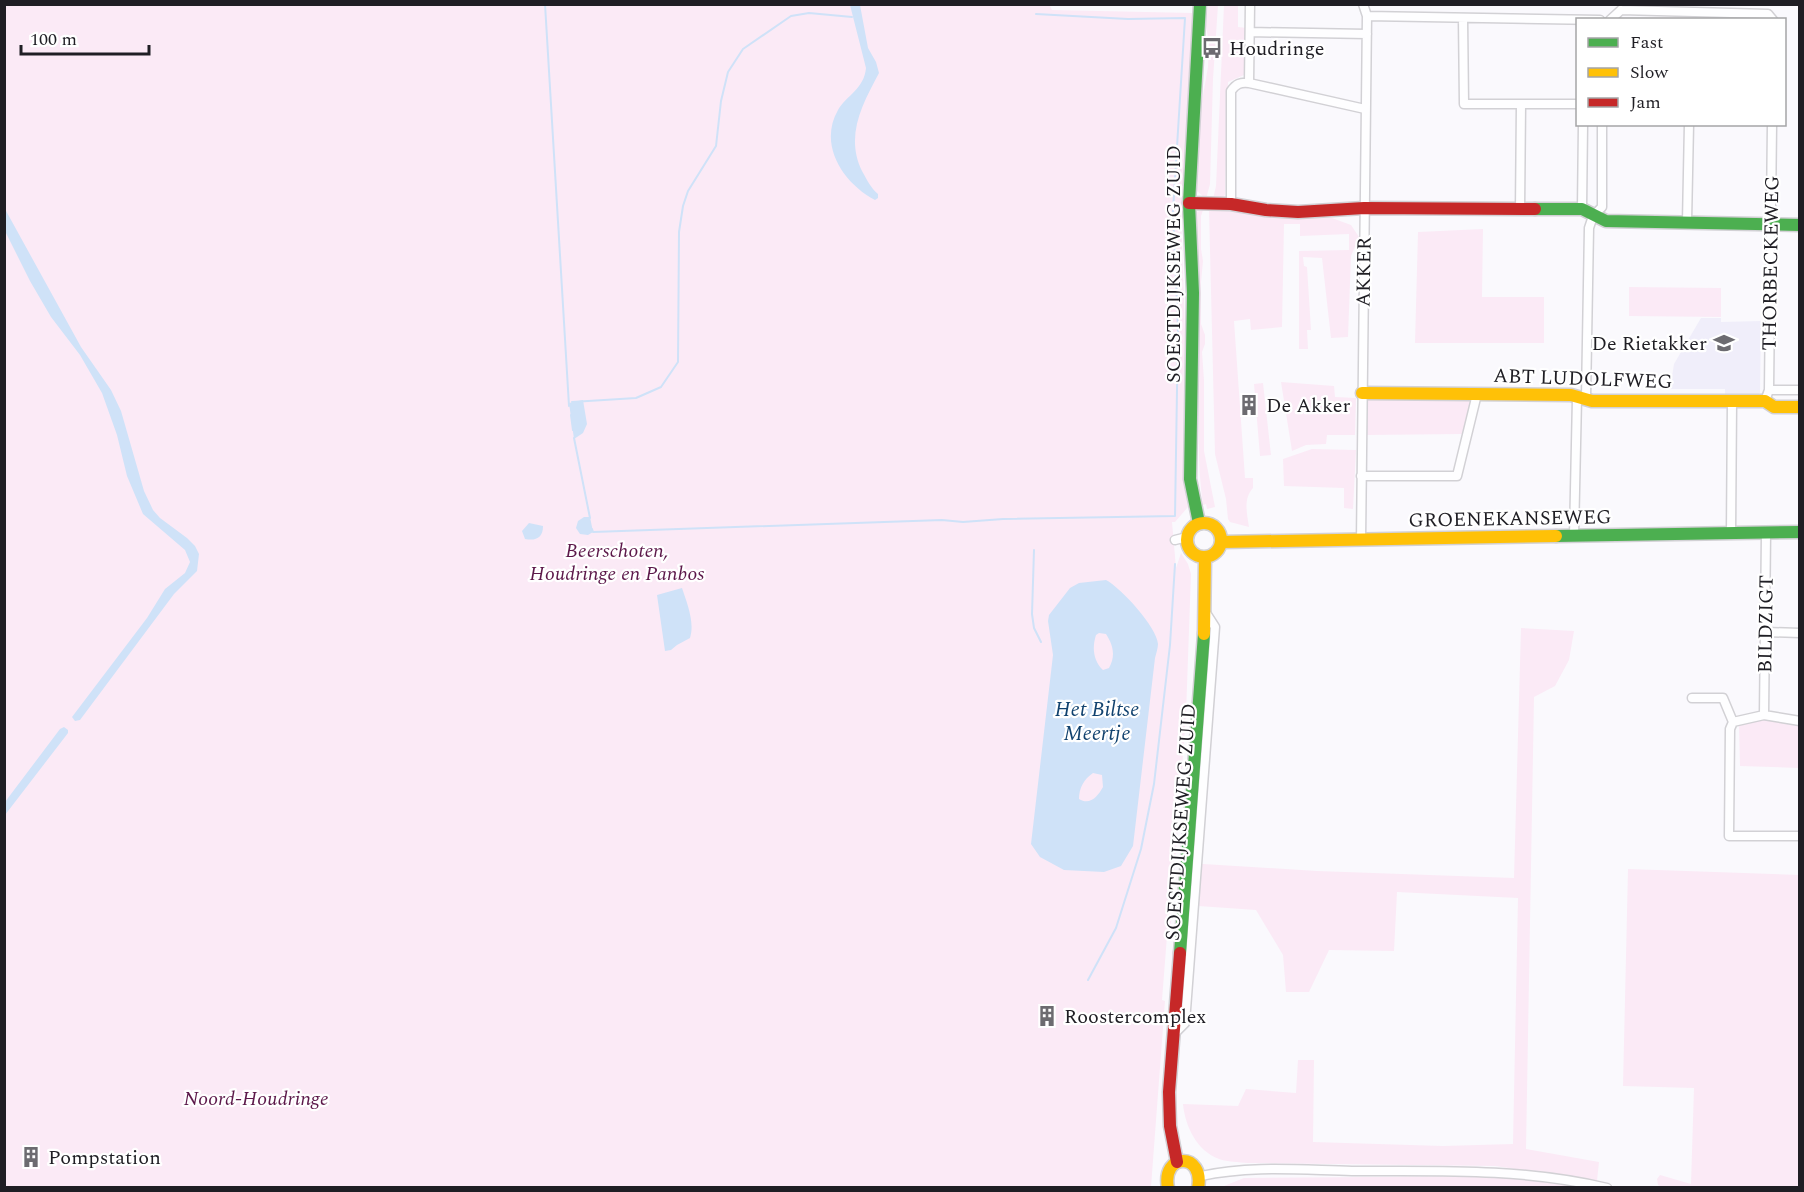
<svg xmlns="http://www.w3.org/2000/svg" width="1804" height="1192" font-family="Spectral,serif">
  <rect width="100%" height="100%" fill="#faf9fd"/>
  <path fill="#f0eefa" d="M1701 318H1721V322L1761 321 1760 393 1755 396 1725 397V389H1670L1674 364Z"/>
  <path fill="#fbeaf6" d="M1049 4 1052 10 1193 13 1181 213 1185 329 1183 475 1188 507 1175 522H1172L1176 568 1181 553 1188 564 1191 574 1186 714 1170 936H1167L1162 1000 1165 1001 1151 1187 5 1188V5Z
    M1208 5H1218L1213 79 1210 184 1206 199 1196 190 1201 107 1208 67 1209 43 1206 26Z
    M1224 5H1238V27L1247 28 1244 75 1228 82 1225 195 1220 199H1213L1216 186Z
    M1209 209 1282 216 1332 218 1351 225 1359 237 1351 256 1348 337 1331 338 1322 258 1303 257 1304 266 1307 267 1311 330H1307L1308 349H1299V251L1349 250V234L1300 236V224H1284L1282 327 1251 330 1250 319 1234 321 1245 478H1253V488C1243 499 1247 513 1249 527L1230 522 1228 519 1226 499 1215 454Z
    M1203 210 1201 216V249L1203 261 1201 282V324L1205 335V344L1202 352 1204 380V451L1215 507 1207 509 1206 504 1203 505C1196 456 1200 411 1199 363 1199 313 1197 263 1196 212Z
    M1483 229 1482 297H1544V343H1415L1418 232Z
    M1629 287 1721 288V317L1629 316Z
    M1281 382 1334 386 1335 397 1356 398 1355 435H1327L1326 444 1306 445 1292 451Z
    M1263 383 1271 455 1260 456 1254 384Z
    M1366 395 1472 397 1463 434 1366 435Z
    M1312 449 1356 450 1353 509 1344 508V488L1284 486 1283 459Z
    M1521 628 1574 631 1569 660 1555 686 1534 697 1526 1149 1599 1162 1597 1181 1495 1166 1248 1163C1239 1162 1227 1162 1219 1159 1197 1151 1185 1126 1183 1104L1238 1106 1246 1089 1296 1093 1298 1060H1314L1313 1142 1443 1146 1513 1144 1518 898 1397 892 1394 951 1329 950 1309 992H1286L1283 955 1256 910 1184 905 1187 863 1317 871 1514 878Z
    M1765 717 1799 722V768L1740 766 1739 725Z
    M1628 869 1799 875V1187L1664 1188 1658 1185 1657 1179 1660 1175 1691 1184 1694 1088 1623 1086Z
    M1499 1176 1587 1188H1219L1244 1178Z"/>
  <path fill="#cfe2f8" fill-rule="evenodd" d="M850 5H860L868 48 876 62 879 73C862 105 845 136 862 171 867 180 871 188 878 194V198L875 200C843 183 818 145 838 110 847 95 864 89 866 68Z
    M5 209 81 347 111 390 121 411 144 491 153 510 160 518 187 538 195 546 199 554 197 571 174 594 80 720 75 721 72 717 147 618 165 589 185 573 190 562 185 550 143 514 127 476 117 435 102 393 80 355 51 317 30 281 5 231Z
    M583 400 587 424 583 433 574 439 569 403Z
    M584 517H590L593 532 588 535 580 534 576 528 578 521Z
    M529 523 543 526C543 538 536 541 525 539L522 531Z
    M1106 580C1121 588 1157 627 1158 644 1158 648 1156 654 1155 658L1133 846 1121 866 1104 872 1064 870 1040 857 1031 844 1053 655 1048 621 1049 615 1070 588 1079 583ZM1099 633 1106 634C1113 645 1116 655 1109 668L1103 670C1093 661 1092 647 1096 635ZM1093 773 1102 775 1103 787C1098 796 1090 806 1079 799 1079 788 1084 779 1093 773Z
    M682 588C687 603 695 622 690 638L677 645 671 650 665 651 657 595Z
    M64 727 68 730V733L5 815V802L60 729Z"/>
  <g fill="none" stroke-linecap="round" stroke-linejoin="round">
    <path stroke="#cfe2f8" stroke-width="2" d="M545 4 569 406
      M572 402 636 398 661 387 678 362 679 232 683 206 688 191 716 146 721 101 728 72 743 49 791 16 809 13 852 17
      M571 415 573 430
      M574 438 590 518
      M592 529 593 532 942 520 963 522 1003 519 1175 516 1178 327 1173 211 1185 18 1128 19 1036 14
      M1034 550 1032 614 1034 628 1041 642
      M1088 980 1116 928 1141 849 1154 784 1170 645 1175 564"/>
    <defs>
      <path id="street" d="M1621 10 1768 14 1773 20
        M1367 16 1600 20
        M1463 18 1464 104H1578
        M1610 20 1621 10
        M1250 32 1367 34
        M1249 83 1365 109
        M1231 204V91C1236 84 1240 82 1249 83L1250 4
        M1582 209 1583 124
        M1520 210 1521 104
        M1687 222 1689 124
        M1769 390H1800
        M1586 398 1589 228 1593 216 1602 207V124
        M1765 401 1769 390 1772 124
        M1361 476H1457L1477 394
        M1731 534 1732 402
        M1574 536 1577 398
        M1175 540 1187 537
        M1361 541 1367 16 1363 4
        M1765 632 1800 633
        M1692 698H1723L1733 722 1730 729 1729 836H1800
        M1764 715 1766 533
        M1733 722 1764 715 1800 721
        M1175 1033 1185 1023 1215 627 1206 613
        M1201 1176C1251 1165 1301 1170 1352 1171 1438 1171 1522 1168 1607 1188"/>
      <path id="fast" d="M1535 209H1582L1606 221 1800 225
        M1199 523 1190 479 1193 293 1189 203 1200 4
        M1556 536 1800 532
        M1180 953 1204 634"/>
      <path id="slow" d="M1362 393 1571 395 1592 401H1765L1774 407H1800
        M1187 540a17 17 0 1 1 34 0a17 17 0 1 1-34 0Z
        M1222 542 1556 536
        M1204 634 1205 558
        M1168 1188C1161 1152 1205 1152 1198 1188"/>
      <path id="jam" d="M1189 203 1231 204 1266 210 1298 212 1364 208 1535 209
        M1177 1162 1170 1126 1169 1092 1180 953"/>
    </defs>
    <use href="#street" stroke="#d2d1d5" stroke-width="11"/>
    <use href="#fast" stroke="#d2d1d5" stroke-width="15"/>
    <use href="#slow" stroke="#d2d1d5" stroke-width="15"/>
    <use href="#jam" stroke="#d2d1d5" stroke-width="15"/>
    <use href="#street" stroke="#fefeff" stroke-width="8"/>
    <use href="#fast" stroke="#4caf50" stroke-width="12"/>
    <use href="#slow" stroke="#ffc107" stroke-width="12"/>
    <use href="#jam" stroke="#c62828" stroke-width="12"/>
  </g>
  <defs>
    <symbol id="bus-bare" viewBox="-9 -9 18 18"><path d="M-5-6H5V4H4V6H2V4H-2V6H-4V4H-5ZM-3.5-4V0h7V-4ZM-3.5 1.2v1.5H-2V1.2ZM2 1.2v1.5H3.5V1.2Z" fill="#6c6b70" stroke="#fff" stroke-width="2.5" paint-order="stroke"/></symbol>
    <symbol id="school-bare" viewBox="-9 -9 18 18"><path d="M0-5L7-2L0 1L-7-2ZM-4 1L0 2.5L4 1V4Q0 6-4 4Z" fill="#6c6b70" stroke="#fff" stroke-width="2.5" paint-order="stroke"/></symbol>
    <symbol id="building-bare" viewBox="-9 -9 18 18"><path d="M-4-6H4V6H1V3H-1V6H-4ZM-2.5-4.3h1.7v1.8h-1.7ZM.8-4.3h1.7v1.8H.8ZM-2.5-1h1.7V.8h-1.7ZM.8-1h1.7V.8H.8Z" fill="#6c6b70" stroke="#fff" stroke-width="2.5" paint-order="stroke"/></symbol>
  </defs>
  <g fill-rule="evenodd">
    <use href="#bus-bare" x="1197" y="33" width="30" height="30"/>
    <use href="#school-bare" x="1709" y="328" width="30" height="30"/>
    <use href="#building-bare" x="1234" y="390" width="30" height="30"/>
    <use href="#building-bare" x="1032" y="1001" width="30" height="30"/>
    <use href="#building-bare" x="16" y="1142" width="30" height="30"/>
  </g>
  <g text-anchor="middle" stroke-width="4.5" stroke-linejoin="round" paint-order="stroke">
    <g font-size="20" fill="#1f1e24" stroke="#fff" text-anchor="start">
      <text x="1229" y="55">Houdringe</text>
      <text x="1707" y="350" text-anchor="end">De Rietakker</text>
      <text x="1266" y="412">De Akker</text>
      <text x="1064" y="1023">Roostercomplex</text>
      <text x="48" y="1164">Pompstation</text>
    </g>
    <g font-size="20" fill="#1f1e24" stroke="#fff">
      <text transform="translate(1770 263) rotate(-89)" y="7">THORBECKEWEG</text>
      <text transform="translate(1173 264) rotate(-90)" y="7">SOESTDIJKSEWEG ZUID</text>
      <text transform="translate(1363 272) rotate(-89)" y="7">AKKER</text>
      <text transform="translate(1583 378) rotate(2)" y="7">ABT LUDOLFWEG</text>
      <text transform="translate(1510 518) rotate(-1)" y="7">GROENEKANSEWEG</text>
      <text transform="translate(1765 624) rotate(-89)" y="7">BILDZIGT</text>
      <text transform="translate(1180 822) rotate(-86)" y="7">SOESTDIJKSEWEG ZUID</text>
    </g>
    <g font-size="20" font-style="italic" fill="#5c184a" stroke="#fff">
      <text x="617" y="557">Beerschoten,<tspan x="617" dy="23">Houdringe en Panbos</tspan></text>
      <text x="256" y="1105">Noord-Houdringe</text>
    </g>
    <g font-size="21" font-style="italic" fill="#11426f" stroke="#fff">
      <text x="1097" y="716">Het Biltse<tspan x="1097" dy="24">Meertje</tspan></text>
    </g>
  </g>
  <rect width="1804" height="1192" fill="none" stroke="#1f1e24" stroke-width="12"/>
  <rect x="1576" y="18" width="210" height="108" fill="#ffffff" stroke="#a5a5a7" stroke-width="1.5"/>
  <rect x="1588" y="38" width="30" height="9" fill="#4caf50" stroke="#a5a5a7" stroke-width="1.5"/>
  <text x="1630" y="48" font-size="18" fill="#1f1e24">Fast</text>
  <rect x="1588" y="68" width="30" height="9" fill="#ffc107" stroke="#a5a5a7" stroke-width="1.5"/>
  <text x="1630" y="78" font-size="18" fill="#1f1e24">Slow</text>
  <rect x="1588" y="98" width="30" height="9" fill="#c62828" stroke="#a5a5a7" stroke-width="1.5"/>
  <text x="1630" y="108" font-size="18" fill="#1f1e24">Jam</text>
  <path d="M21 45v9h128v-9" fill="none" stroke="#1f1e24" stroke-width="3"/>
  <text x="30" y="45" font-size="18" fill="#1f1e24" stroke="#ffffff" stroke-width="4.5" paint-order="stroke">100 m</text>
</svg>
